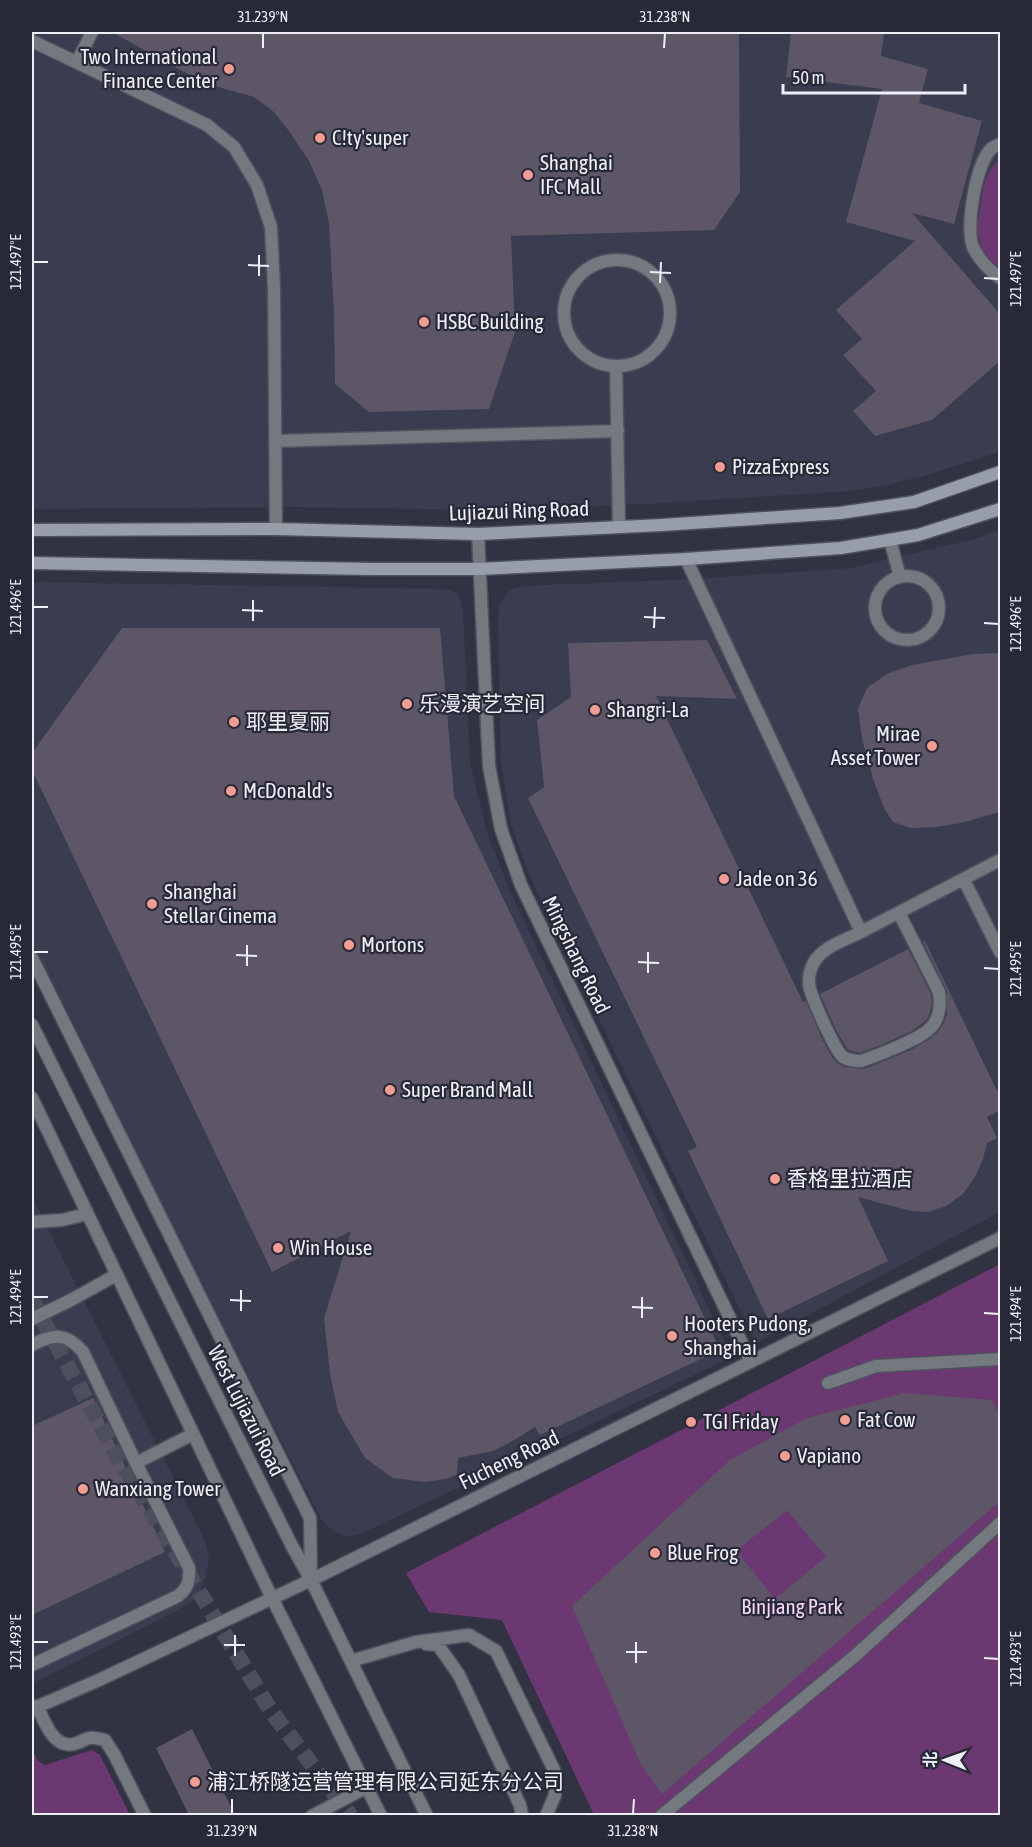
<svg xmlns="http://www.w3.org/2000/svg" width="1032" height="1847" font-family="'Asap Condensed','Noto Sans SC',sans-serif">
  <rect width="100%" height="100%" fill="#323342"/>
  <path fill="#3a3c50" d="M32 32H1000V452L923 476 887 485 850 491 647 504 497 510 291 507 32 509Z
    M1000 529V1212L756 1343 531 879 511 825 501 764 498 615 500 604 505 595 513 588 523 586 694 579 851 568 978 538Z
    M32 582 445 589 453 591 458 596 461 602 463 611 470 763 488 835 510 891 732 1357 361 1534 352 1536 341 1535 330 1529 321 1519 161 1202 32 942Z
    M32 1197 205 1541 209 1558 206 1576 200 1593 188 1605 32 1684Z"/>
  <path fill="#6c3872" d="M1000 158V271L982 250 977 229 984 184 989 172Z
    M1000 1264V1815H594L502 1620 429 1612 406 1573Z
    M32 1749 38 1761 45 1765 92 1750 100 1755 130 1815H32Z"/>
  <path fill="#5c5666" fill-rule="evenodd" d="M112 32H739L740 192 714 230 511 236 515 332 489 409 369 412 335 384 334 313 329 224 322 190 309 161 289 131 273 111 254 97 204 83Z
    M791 32H863L884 34 881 56 928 69 919 103 982 121 954 224 912 213 1000 314V361L932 420 875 436 853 411 876 391 843 355 862 339 836 310 915 241 846 222 882 89 786 77Z
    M122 628H440L454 796 720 1350 540 1435 535 1427 516 1439 493 1451 458 1458 457 1475 445 1479 425 1482 393 1478 365 1458 338 1412 330 1374 324 1318 351 1231 272 1272 32 770V753Z
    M707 640 737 699 656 696 803 1002 806 1001 822 1039 832 1057 837 1063 844 1067 864 1069 911 1050 928 1040 937 1033 943 1025 947 1015V991L923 942 925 941 1000 1097V1110L987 1117 997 1138 987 1143 983 1159 975 1177 963 1194 946 1206 929 1212 911 1211 858 1197 888 1261 768 1319 688 1151 697 1147 528 798 544 787 537 720 571 697 568 643Z
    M1000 653V812L961 823 936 827 910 828 893 822 884 808 873 779 862 739 858 708 867 688 887 674 912 665 973 654Z
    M908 949 931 994 932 1004 928 1018 924 1022 912 1031 881 1045 860 1053 848 1050 837 1032 820 994Z
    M905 1393 991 1400 1000 1415V1501L662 1794 640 1763 572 1606 730 1460 807 1418ZM787 1510 826 1557 775 1599 736 1551Z
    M93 1398 165 1552 32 1615V1426Z
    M192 1729 235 1815H189L156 1748Z"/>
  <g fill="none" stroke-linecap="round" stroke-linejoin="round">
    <path stroke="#4e4f5d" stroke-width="16" stroke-dasharray="16 8" stroke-linecap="butt" d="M32 1300 115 1452 271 1711 351 1816"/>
    <defs>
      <path id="service" d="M32 41 207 125 234 147 257 185 271 227 274 288 276 529
        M77 62 92 32
        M1000 144C998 145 995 146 992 148 976 162 965 227 973 247 979 260 989 270 1000 278
        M564 313a53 53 0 1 1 106 0a53 53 0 1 1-106 0Z
        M616 366 619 527
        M275 441 618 431
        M890 540 900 577
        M686 559 861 932 1000 860
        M875 608a32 32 0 1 1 64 0a32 32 0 1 1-64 0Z
        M964 880 1000 952
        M861 932C844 941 820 947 812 966 809 973 808 981 810 989 813 1000 835 1051 843 1057 848 1060 855 1061 861 1061 874 1057 885 1052 897 1047 925 1034 944 1028 939 992L899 913
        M32 958 310 1518 311 1580
        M32 1222 62 1220 87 1214
        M32 1319 73 1299 116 1275
        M32 1345C53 1334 66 1332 83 1352L136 1463 193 1434
        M828 1383 876 1366 1000 1359
        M426 1644 438 1645 459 1675 520 1805 522 1816
        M351 1661 416 1642 469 1635 496 1651 554 1770 555 1795 546 1816
        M32 1665 178 1596C188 1588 190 1581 189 1568L136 1463
        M37 1706C44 1720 53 1749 74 1744 91 1739 84 1735 105 1740L114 1754 145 1816
        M312 1816 367 1787
        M661 1816 856 1655 1000 1523"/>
      <path id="minor" d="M478 534 489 766 501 829 521 885 751 1362
        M311 1580 427 1816
        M272 1598 381 1816
        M32 1709 99 1680 311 1580 1000 1238"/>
      <path id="tertiary" d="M32 1025 292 1546 311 1580
        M32 1098 272 1598"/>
      <path id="secondary" d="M32 530 276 529 478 534 662 525 840 513 914 502 1000 472
        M32 563 372 569H479L686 559 841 548 918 535 1000 509"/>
    </defs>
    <use href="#service" stroke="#50515f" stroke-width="15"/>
    <use href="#minor" stroke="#50515f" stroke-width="15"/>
    <use href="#tertiary" stroke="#50515f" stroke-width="15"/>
    <use href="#secondary" stroke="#50515f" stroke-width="15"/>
    <use href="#service" stroke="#74787f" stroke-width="12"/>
    <use href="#minor" stroke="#74787f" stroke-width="12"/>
    <use href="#tertiary" stroke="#74787f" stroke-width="12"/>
    <use href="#secondary" stroke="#979ea9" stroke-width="12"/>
  </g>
  <path fill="none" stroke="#eeeff9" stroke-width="2" d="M263 48V33M664 48 665 33M33 262H48M248 265 269 266M650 272 671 273M259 276V255M984 278 999 279M660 283 661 262M33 607H48M242 610 263 611M644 617 665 618M253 621V600M984 623 999 624M654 628 655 607M33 952H48M236 955 257 956M638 962 659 963M247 966V945M984 968 999 969M648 973V952M33 1297H48M230 1300 251 1301M632 1307 653 1308M241 1311V1290M984 1313 999 1314M642 1318V1297M33 1642H48M224 1645H245M626 1652H647M235 1656V1635M984 1658 999 1659M636 1663V1642M232 1814V1799M633 1814 634 1799"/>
  <g fill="#f59c93" stroke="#282937" stroke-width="2">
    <circle cx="229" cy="69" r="6"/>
    <circle cx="320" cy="138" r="6"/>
    <circle cx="528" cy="175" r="6"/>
    <circle cx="424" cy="322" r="6"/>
    <circle cx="720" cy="467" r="6"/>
    <circle cx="407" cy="704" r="6"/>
    <circle cx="595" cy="710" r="6"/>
    <circle cx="234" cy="722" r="6"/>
    <circle cx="932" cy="746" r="6"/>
    <circle cx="231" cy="791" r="6"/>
    <circle cx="724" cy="879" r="6"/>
    <circle cx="152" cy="904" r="6"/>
    <circle cx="349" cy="945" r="6"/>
    <circle cx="390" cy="1090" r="6"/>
    <circle cx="775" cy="1179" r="6"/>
    <circle cx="278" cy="1248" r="6"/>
    <circle cx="672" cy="1336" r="6"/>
    <circle cx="845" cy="1420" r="6"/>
    <circle cx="691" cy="1422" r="6"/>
    <circle cx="785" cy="1456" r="6"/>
    <circle cx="83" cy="1489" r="6"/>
    <circle cx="655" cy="1553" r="6"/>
    <circle cx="195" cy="1782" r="6"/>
  </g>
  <g text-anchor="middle" stroke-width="4.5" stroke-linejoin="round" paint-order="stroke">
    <g font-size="21" fill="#eeeff9" stroke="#282937" text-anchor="start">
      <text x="217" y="64" text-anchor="end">Two International<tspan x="217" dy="24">Finance Center</tspan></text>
      <text x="332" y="145">C!ty'super</text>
      <text x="540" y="170">Shanghai<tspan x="540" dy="24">IFC Mall</tspan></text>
      <text x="436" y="329">HSBC Building</text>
      <text x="732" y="474">PizzaExpress</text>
      <text x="419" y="711">乐漫演艺空间</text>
      <text x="607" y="717">Shangri-La</text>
      <text x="246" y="729">耶里夏丽</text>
      <text x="920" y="741" text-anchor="end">Mirae<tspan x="920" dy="24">Asset Tower</tspan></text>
      <text x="243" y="798">McDonald's</text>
      <text x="736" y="886">Jade on 36</text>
      <text x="164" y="899">Shanghai<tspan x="164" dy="24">Stellar Cinema</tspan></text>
      <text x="361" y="952">Mortons</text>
      <text x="402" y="1097">Super Brand Mall</text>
      <text x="787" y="1186">香格里拉酒店</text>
      <text x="290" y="1255">Win House</text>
      <text x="684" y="1331">Hooters Pudong,<tspan x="684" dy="24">Shanghai</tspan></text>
      <text x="857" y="1427">Fat Cow</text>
      <text x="703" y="1429">TGI Friday</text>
      <text x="797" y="1463">Vapiano</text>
      <text x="95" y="1496">Wanxiang Tower</text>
      <text x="667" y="1560">Blue Frog</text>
      <text x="207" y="1789">浦江桥隧运营管理有限公司延东分公司</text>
    </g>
    <g font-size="21" fill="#eeeff9" stroke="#282937">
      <text transform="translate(519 511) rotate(-2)" y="7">Lujiazui Ring Road</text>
      <text transform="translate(576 955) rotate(64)" y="7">Mingshang Road</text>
      <text transform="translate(246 1411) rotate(63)" y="7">West Lujiazui Road</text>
      <text transform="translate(509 1460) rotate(-26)" y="7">Fucheng Road</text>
    </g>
    <g font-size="21" fill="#f7d6fa" stroke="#282937">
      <text x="792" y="1614">Binjiang Park</text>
    </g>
  </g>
  <rect width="1032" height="1847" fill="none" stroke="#282937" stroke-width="66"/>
  <g transform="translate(945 1760) rotate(271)" stroke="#282937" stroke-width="4.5" paint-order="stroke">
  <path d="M0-4.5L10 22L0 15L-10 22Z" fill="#eeeff9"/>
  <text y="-9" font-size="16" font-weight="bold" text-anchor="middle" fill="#eeeff9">北</text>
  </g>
  <path d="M783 84v9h182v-9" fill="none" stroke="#eeeff9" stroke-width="3"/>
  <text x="792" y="84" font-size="18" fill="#eeeff9" stroke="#282937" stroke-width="4.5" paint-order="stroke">50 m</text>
  <rect x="33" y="33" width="966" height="1781" fill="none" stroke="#eeeff9" stroke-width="2"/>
  <g font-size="15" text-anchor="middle" fill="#eeeff9">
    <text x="263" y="22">31.239°N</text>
    <text x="665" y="22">31.238°N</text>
    <text transform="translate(16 262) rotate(-90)" y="5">121.497°E</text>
    <text transform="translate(1016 279) rotate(-90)" y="5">121.497°E</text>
    <text transform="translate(16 607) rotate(-90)" y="5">121.496°E</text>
    <text transform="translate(1016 624) rotate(-90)" y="5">121.496°E</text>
    <text transform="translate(16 952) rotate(-90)" y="5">121.495°E</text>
    <text transform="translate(1016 969) rotate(-90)" y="5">121.495°E</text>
    <text transform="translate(16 1297) rotate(-90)" y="5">121.494°E</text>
    <text transform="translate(1016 1314) rotate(-90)" y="5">121.494°E</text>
    <text transform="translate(16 1642) rotate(-90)" y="5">121.493°E</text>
    <text transform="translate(1016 1659) rotate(-90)" y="5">121.493°E</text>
    <text x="232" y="1836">31.239°N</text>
    <text x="633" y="1836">31.238°N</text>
  </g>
</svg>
